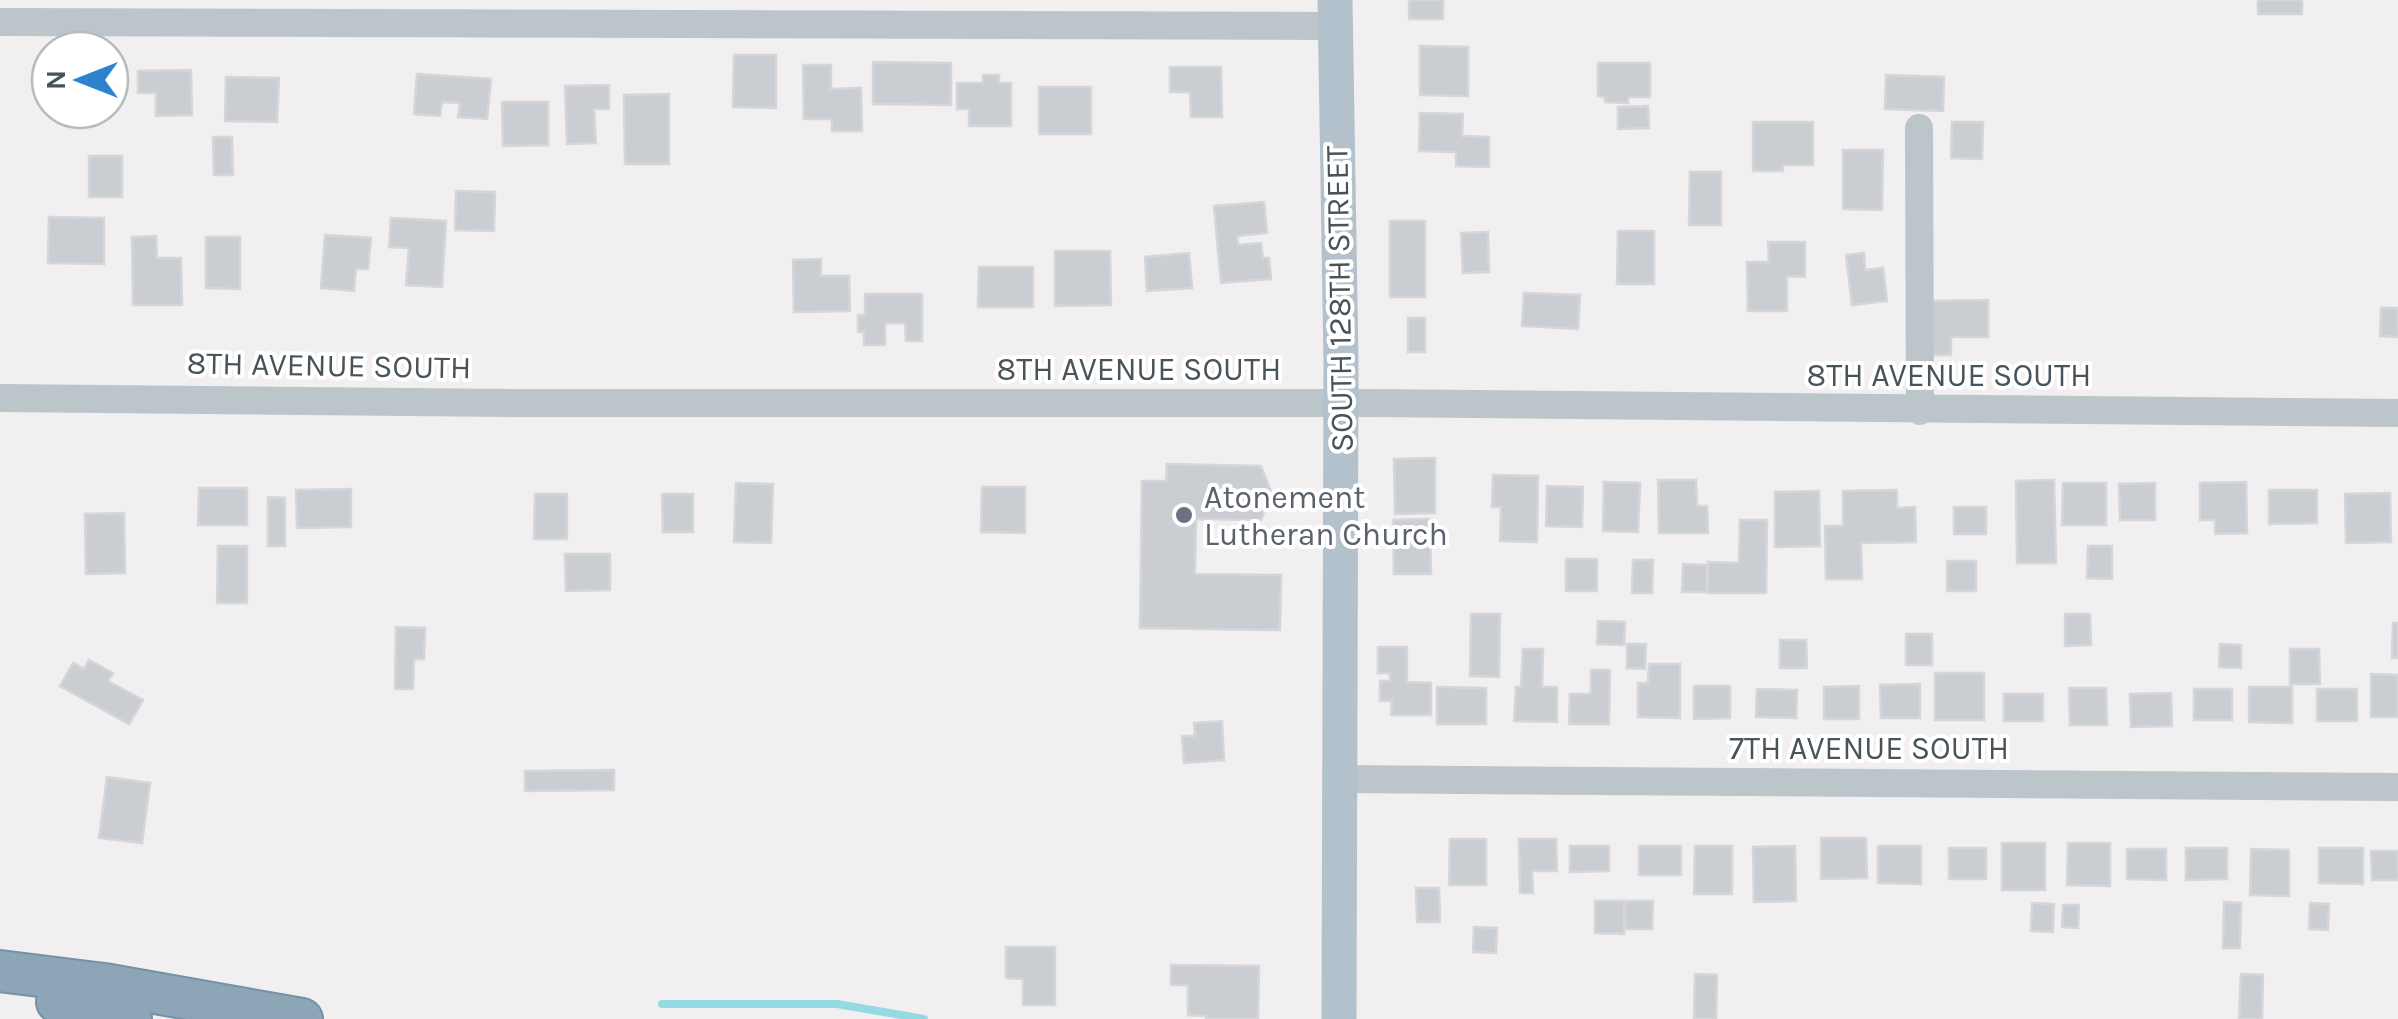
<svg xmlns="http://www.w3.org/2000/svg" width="2398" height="1019" font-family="Karla,sans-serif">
  <rect width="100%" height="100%" fill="#f1efef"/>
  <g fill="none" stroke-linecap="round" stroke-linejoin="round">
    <path stroke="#94dae2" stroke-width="8" d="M662 1004H837L924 1019"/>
  </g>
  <path fill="#cacdd1" stroke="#d4d6da" stroke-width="2.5" d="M1409 0H1443V19H1409Z
    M2258 0H2302V14H2258Z
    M1420 46 1468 47V96L1420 95Z
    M734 55H776V108L733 107Z
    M873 62 951 63V105L873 104Z
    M1598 63H1650V97H1628V103L1605 102V97L1598 96Z
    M803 65H831V89L861 88 862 131H832V119H804Z
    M1170 67H1221L1222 117H1191L1190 92H1170Z
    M191 70 192 115 156 116V93H138V71Z
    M417 74 491 79 487 119 458 117 460 103 442 102 440 116 414 114Z
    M983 75H999V83H1011V126H969V109H957V83H983Z
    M1886 75 1944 77 1943 111 1885 109Z
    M226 77 279 78 277 122 225 121Z
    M609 85V109H594L596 143 567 144 565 86Z
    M1039 87H1091V134H1039Z
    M669 94V164H625L624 95Z
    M502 102H548V145L503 146Z
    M1648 106 1649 128 1618 129V107Z
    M1420 113 1463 114 1462 136 1489 137V167L1456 166V152L1419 151Z
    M1753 122H1813V165H1783V171H1753Z
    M1952 122H1983L1982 159 1951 158Z
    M213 137H232L233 175H214Z
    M1843 150H1883L1882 210 1843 209Z
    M89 156H122V197H89Z
    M1690 172H1721V225H1689Z
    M456 191 495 192 494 231 455 230Z
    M1264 202 1267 233 1237 236 1238 245 1261 243 1263 258H1269L1271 279 1221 283 1214 206Z
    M49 217 104 218V264L48 263Z
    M391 218 446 221 442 287 406 285 409 248 389 247Z
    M1390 221H1425V297H1390Z
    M1618 231H1654V284H1617Z
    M1488 232 1489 272 1463 273 1461 233Z
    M325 235 371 238 368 269H356L354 291 321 288Z
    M156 236 157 258H181L182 305H133L132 237Z
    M206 237H240V289L206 288Z
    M1768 242H1805V277L1787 276V311H1748L1747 262H1769Z
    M1055 251H1110L1111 305 1055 306Z
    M1189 253 1192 288 1147 291 1145 257Z
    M1864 253 1865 270 1883 268 1887 301 1852 305 1846 255Z
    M821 259V276H849L850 311 794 312 793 260Z
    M979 267H1033V307H978Z
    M1524 293 1580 295 1578 329 1522 326Z
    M865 294H922V341H906L905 323H885V345H864V332H858V315H865Z
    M1988 300V337H1951V355H1933L1932 301Z
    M2381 308H2398V337L2380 336Z
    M1408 318H1425V352H1408Z
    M1435 458V513L1395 514 1394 459Z
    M1167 464 1261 466 1271 492 1261 520 1196 519 1195 574 1281 575 1280 630 1140 628 1142 481H1166Z
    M1493 475 1538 476 1537 542 1500 541 1501 507H1492Z
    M1658 480H1696L1697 506H1707L1708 533H1659Z
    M2054 480 2056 563H2017L2016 481Z
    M1604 482 1640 483 1638 532 1603 531Z
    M2246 482 2247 533 2215 534V520H2200V483Z
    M736 483 773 484 771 543 734 542Z
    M2063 483H2106V525H2062Z
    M2155 483V520H2120L2119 484Z
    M1547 486 1583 487 1582 527 1546 526Z
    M982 487H1025V533L981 532Z
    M199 488H247V525H198Z
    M351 489V527L297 528 296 490Z
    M1897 490V508L1915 507 1916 542 1861 543 1862 579H1826L1825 526H1843V491Z
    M2269 490H2317V523L2269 524Z
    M1819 491 1820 546 1775 547V492Z
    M2390 493 2391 542 2346 543 2345 494Z
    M535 494H567V539H534Z
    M662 494H693V532H663Z
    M268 497 285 498V546H268Z
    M1954 507H1986V534H1954Z
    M124 513 125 573 86 574 85 514Z
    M1430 519 1431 574H1394L1393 520Z
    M1740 520H1767L1766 593H1708V562L1739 563Z
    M218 546H247V603H217Z
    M2088 546H2112V579L2087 578Z
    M565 554H610V590L566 591Z
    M1566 559H1597V591H1566Z
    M1633 560H1653L1652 593H1632Z
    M1947 561H1976V591H1947Z
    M1683 564 1707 565V592H1682Z
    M1471 614H1500L1499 677 1470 676Z
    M2065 614H2090L2091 645 2065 646Z
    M1598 621 1625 622 1624 645 1597 644Z
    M2393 623H2398V658H2392Z
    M396 627 425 628 424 659H414L413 689H395Z
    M1906 634H1932V665H1906Z
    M1780 640H1806L1807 668H1780Z
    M1627 644H1646L1645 669 1627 668Z
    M2220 644 2241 645V668L2219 667Z
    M1378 647H1407V682L1431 683V715H1391L1392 701H1380V681H1390V673H1378Z
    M1523 649H1543L1542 687H1557V722L1514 721 1516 687H1521Z
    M2290 649H2319L2320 684H2290Z
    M89 660 113 673 108 681 143 700 129 724 60 686 73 663 84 669Z
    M1649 664H1680V718L1638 717V683H1648Z
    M1591 670H1610L1609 724H1569L1570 694H1591Z
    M1935 673H1984V720H1935Z
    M2371 674 2398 675V717H2371Z
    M1920 684V718H1881L1880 685Z
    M1694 686H1730V718L1694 719Z
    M1859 686V719H1824V687Z
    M1437 687 1486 688V724H1437Z
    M2249 687H2292V723L2249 722Z
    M2069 688H2106L2107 725H2070Z
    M1757 689 1797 690 1796 718 1756 717Z
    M2194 689H2232V720H2194Z
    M2317 689H2357V721H2317Z
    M2171 693 2172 726 2131 727 2130 694Z
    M2004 694H2043V721H2004Z
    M1222 721 1224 760 1184 763 1182 736H1195L1194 723Z
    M614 770V790L525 791V771Z
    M107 777 150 783 142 843 99 838Z
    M1821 838H1866L1867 878 1821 879Z
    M1450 839H1486V885H1449Z
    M1519 839H1556L1557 871H1532L1533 893H1520Z
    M2002 843H2045V890H2002Z
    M2068 843H2110V886L2067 885Z
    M1570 846H1609V871L1570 872Z
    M1639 846H1681V875H1639Z
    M1695 846H1732V894H1694Z
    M1795 846 1796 901 1754 902 1753 847Z
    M1878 846H1921V884L1878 883Z
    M1949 848H1986V879H1949Z
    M2186 848H2227V879L2186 880Z
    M2319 848H2363V884L2319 883Z
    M2127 849H2166V880L2127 879Z
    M2251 849 2289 850V896L2250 895Z
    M2371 851H2398V880H2372Z
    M1416 888H1439L1440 922H1417Z
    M1595 901H1624V934L1595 933Z
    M1625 901H1653L1652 929H1625Z
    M2224 902 2241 903 2240 948H2223Z
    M2032 903 2054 904 2053 932 2031 931Z
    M2310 903 2329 904 2328 930 2309 929Z
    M2063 905H2079L2078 928 2062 927Z
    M1474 927 1497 928 1496 953 1473 952Z
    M1006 947H1055V1005H1023V979L1006 978Z
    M1171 965 1259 966 1258 1019H1206V1016L1188 1015V985H1171Z
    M1695 974 1717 975 1716 1019H1694Z
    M2241 974 2263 975 2262 1019H2239Z"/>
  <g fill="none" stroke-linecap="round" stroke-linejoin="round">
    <defs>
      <path id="highway" d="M0 971 104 984 302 1019
        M57 1002 131 1019"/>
    </defs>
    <use href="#highway" stroke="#7791a4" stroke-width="44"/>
    <path stroke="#bcc5ca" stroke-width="28" d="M0 22 1335 26
      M1919 128 1920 411
      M0 398 510 403H1372L2398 413
      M1340 779 2398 787"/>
    <path stroke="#b2c1cb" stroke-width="35" d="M1335 0 1341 362 1339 1019"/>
    <use href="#highway" stroke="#8ca6b8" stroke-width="40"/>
  </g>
  <circle fill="#6b7280" stroke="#fff" stroke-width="4" cx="1184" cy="515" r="10"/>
  <g text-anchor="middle" stroke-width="8" stroke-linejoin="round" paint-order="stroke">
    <g font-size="32" fill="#49545a" stroke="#fff">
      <text transform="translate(1339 299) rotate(-91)" y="11">SOUTH 128TH STREET</text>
      <text transform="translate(329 365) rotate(1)" y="11">8TH AVENUE SOUTH</text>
      <text x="1139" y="380">8TH AVENUE SOUTH</text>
      <text x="1949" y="386">8TH AVENUE SOUTH</text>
      <text x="1869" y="759">7TH AVENUE SOUTH</text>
    </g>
    <g font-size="32" fill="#5b616d" stroke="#fff" text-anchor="start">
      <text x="1204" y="508">Atonement<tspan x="1204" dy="37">Lutheran Church</tspan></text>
    </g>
  </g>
  <g transform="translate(80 80) rotate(270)"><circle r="48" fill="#ffffff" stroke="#b6bbbd" stroke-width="2.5"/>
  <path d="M0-8L18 38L0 25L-18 38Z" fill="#2d83ce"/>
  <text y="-15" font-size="28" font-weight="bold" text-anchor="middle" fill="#49545a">N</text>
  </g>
</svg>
